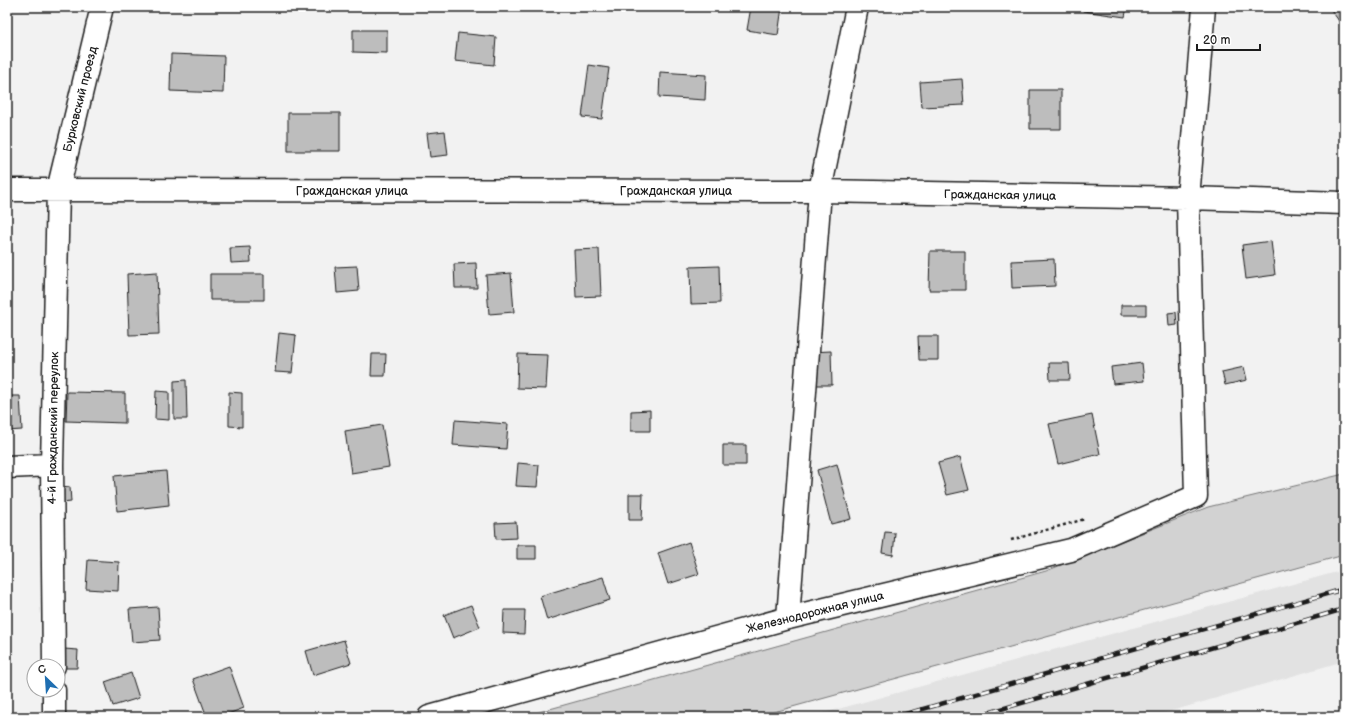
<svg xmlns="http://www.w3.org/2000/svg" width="1351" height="724" font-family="'Balsamiq Sans',sans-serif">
  <rect width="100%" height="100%" fill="#f2f2f2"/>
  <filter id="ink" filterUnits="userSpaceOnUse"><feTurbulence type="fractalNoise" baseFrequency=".025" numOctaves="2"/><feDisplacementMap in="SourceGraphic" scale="8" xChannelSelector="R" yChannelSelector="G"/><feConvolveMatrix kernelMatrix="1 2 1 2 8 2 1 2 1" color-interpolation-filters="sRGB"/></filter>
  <g filter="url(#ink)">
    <path fill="#e2e2e2" d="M1344 570V661L1151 717H809Z"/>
    <path fill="#d2d2d2" stroke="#777" d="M1344 474V555L756 717H521L1046 571 1208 507Z"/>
    <path fill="#bdbdbd" stroke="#1c1c1c" d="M751 7H782L778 35 747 30Z
      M1084 7H1127L1125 17 1083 11Z
      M1329 7H1344V28Z
      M353 30H387V53L353 52Z
      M458 33 496 37 494 65 455 61Z
      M171 54 224 56 223 93 170 91Z
      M589 65 609 68 602 119 582 117Z
      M660 72 706 75 705 100 659 97Z
      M962 79 964 105 922 107 920 82Z
      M1030 90H1061V129H1030Z
      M288 113H340V151H288Z
      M445 131 448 155 430 157 427 133Z
      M1271 241 1275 275 1246 279 1242 245Z
      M250 247 251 262 231 263 230 248Z
      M599 249 601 296 576 297 574 250Z
      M930 251H965V290H929Z
      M1054 259 1055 286 1012 288 1011 261Z
      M476 263 477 288H455L454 264Z
      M357 266 359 291 337 293 335 267Z
      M719 266 720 303 691 304 690 267Z
      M157 272 159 334 129 335 127 274Z
      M511 273 514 312 489 314 486 275Z
      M210 274H264V300H210Z
      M1121 305H1146V315H1121Z
      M1176 312 1177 325 1169 326 1168 313Z
      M279 333 296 335 292 373 275 372Z
      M918 336H938V360H919Z
      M831 351 832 385H813L811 352Z
      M372 354H386L385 376H371Z
      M518 354 548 355 546 389 517 388Z
      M1049 363H1069L1070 380H1050Z
      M1142 363 1144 381 1113 384 1111 367Z
      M1244 367 1247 380 1225 385 1222 372Z
      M186 380 187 419H174V381Z
      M156 391 169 392V420L155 419Z
      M67 392 125 393V423L66 421Z
      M229 392 242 393V427L229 426Z
      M7 396H20L22 430 7 431Z
      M650 410V431H631V411Z
      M1092 415 1100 454 1058 464 1049 424Z
      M455 420 508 424 506 449 453 445Z
      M382 425 389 467 351 473 345 431Z
      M723 445H746V465H723Z
      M960 457 969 490 947 495 938 463Z
      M518 463 539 465 537 487 516 486Z
      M837 464 851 519 831 524 817 470Z
      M166 471 169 505 117 511 114 476Z
      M70 487 71 502 62 503 61 488Z
      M629 494H643L642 520H629Z
      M516 522 517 538 496 539 495 523Z
      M885 532 895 533 893 555 882 553Z
      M689 542 699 574 668 584 658 553Z
      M517 545H536V559H517Z
      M88 560 119 562 118 591 86 589Z
      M603 577 610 600 547 620 540 596Z
      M471 605 480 627 453 638 444 615Z
      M158 607 160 640 132 642 129 609Z
      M504 610H525L524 634 503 633Z
      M344 640 351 663 313 675 306 651Z
      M64 649 78 650 77 668H63Z
      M229 666 244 708 220 717H207L193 679Z
      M131 673 139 698 113 706 105 682Z"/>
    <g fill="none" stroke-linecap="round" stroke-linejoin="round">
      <defs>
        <path id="minor" d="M7 190 820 191 1188 198 1344 203
          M7 467 52 465
          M788 618 820 191 857 7
          M54 666 52 465 58 190 102 7
          M54 690V717
          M429 717 788 618 1071 550 1196 496 1188 198 1204 7"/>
      </defs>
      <use href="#minor" stroke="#1c1c1c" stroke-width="25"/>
      <path stroke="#1c1c1c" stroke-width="2.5" stroke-dasharray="3 3" stroke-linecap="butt" d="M1011 540 1085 519"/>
      <use href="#minor" stroke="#fff" stroke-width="22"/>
      <defs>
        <path id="rail" d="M895 717 1344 589
          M974 717 1344 609"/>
      </defs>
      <use href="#rail" stroke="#1c1c1c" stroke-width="4.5"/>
      <use href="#rail" stroke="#fff" stroke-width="3" stroke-dasharray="9" stroke-linecap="butt"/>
    </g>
  </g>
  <g text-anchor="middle" stroke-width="3.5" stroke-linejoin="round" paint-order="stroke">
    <g font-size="12" fill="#1c1c1c" stroke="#fff">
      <text transform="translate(80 99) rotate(-76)" y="4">Бурковский проезд</text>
      <text x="352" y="195">Гражданская улица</text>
      <text x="676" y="195">Гражданская улица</text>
      <text transform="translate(1000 195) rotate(1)" y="4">Гражданская улица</text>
      <text transform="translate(53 428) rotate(-89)" y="4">4-й Гражданский переулок</text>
      <text transform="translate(815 612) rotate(-14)" y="4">Железнодорожная улица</text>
    </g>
  </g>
  <rect width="1351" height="724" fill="none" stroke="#fff" stroke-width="24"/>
  <rect x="12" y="12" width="1327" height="700" fill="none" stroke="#1c1c1c" stroke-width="1.5" filter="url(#ink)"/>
  <g transform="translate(46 678) rotate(335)"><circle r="19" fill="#ffffff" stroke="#a4a4a4"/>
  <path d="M0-3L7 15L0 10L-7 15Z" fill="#1f6fb2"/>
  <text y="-6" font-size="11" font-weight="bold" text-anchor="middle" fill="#1c1c1c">С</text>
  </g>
  <path d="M1197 44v6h63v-6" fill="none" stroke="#1c1c1c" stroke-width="2"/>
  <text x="1203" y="44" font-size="12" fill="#1c1c1c" stroke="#ffffff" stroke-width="3" paint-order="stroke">20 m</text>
</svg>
